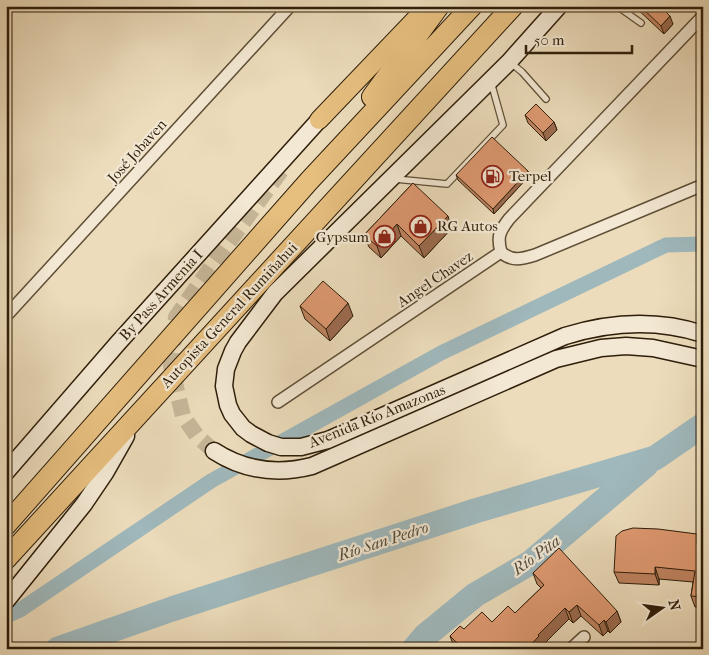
<svg xmlns="http://www.w3.org/2000/svg" width="709" height="655" font-family="'IM FELL French Canon',serif">
	<style>
		.lines { fill: none; stroke-linecap: round; stroke-linejoin: round }
		.canal { stroke: #9fb8bc; stroke-width: 15 }
		.river { stroke: #9fb8bc; stroke-width: 25 }
		.secondary-tunnel { stroke: #c6b698; stroke-width: 16; stroke-dasharray: 16 8; stroke-linecap: butt }
		.lane-casing { stroke: #5e4e36; stroke-width: 8 }
		.street-casing { stroke: #5e4e36; stroke-width: 14 }
		.secondary-casing { stroke: #2e1e0a; stroke-width: 19 }
		.primary-casing { stroke: #2e1e0a; stroke-width: 20 }
		.highway-casing { stroke: #2e1e0a; stroke-width: 22 }
		.lane { stroke: #f3e8d3; stroke-width: 5.5 }
		.street { stroke: #f3e8d3; stroke-width: 11 }
		.secondary { stroke: #f3e8d3; stroke-width: 16 }
		.primary { stroke: #e6be7e; stroke-width: 18 }
		.highway { stroke: #e6be7e; stroke-width: 20 }
		.wall { fill: #bf8461; stroke: #2e1e0a }
		.shaded-wall { fill: #9b6b4f; stroke: #2e1e0a }
		.building { fill: #de9971; stroke: #2e1e0a }
		.labels { text-anchor: middle; dominant-baseline: central; stroke-width: 4.5; stroke-linejoin: round; paint-order: stroke }
		.street-label { font-size: 15px; fill: #2e1e0a; stroke: #f3e8d3 }
		.poi-label { font-size: 15px; fill: #2e1e0a; stroke: #f3e8d3; text-anchor: start }
		.water-label { font-size: 16px; font-style: italic; fill: #504c3f; stroke: #f3e8d3 }
	</style>
	<rect width="100%" height="100%" fill="#ecdcbb"/>
	<filter id="stains"><feTurbulence type="fractalNoise" baseFrequency=".004" numOctaves="4"/><feColorMatrix values="0 0 0 0 .2 0 0 0 0 .09 0 0 0 0 .02 0 0 0 .5 -.17"/></filter>
	<radialGradient id="worn" r=".72"><stop offset=".6" stop-color="#630" stop-opacity="0"/><stop offset="1" stop-color="#630" stop-opacity=".3"/></radialGradient>
	<g class="lines">
		<path class="canal" d="M 6,616 L 20,610 L 211,481 L 441,353 L 666,245 L 703,244"/>
		<path class="river" d="M 58,649 L 172,609 L 475,511 L 655,458 L 703,425
			M 414,649 L 425,636 L 475,595 L 530,563 L 646,465"/>
		<path class="secondary-tunnel" d="M 214,451 L 197,436 L 183,416 L 171,366 L 176,317 L 213,264 L 283,168"/>
		<defs>
			<path id="lane" d="M 617,6 L 641,23
				M 511,63 L 522,72 L 546,99
				M 395,179 L 447,184 L 503,125 L 491,82"/>
			<path id="street" d="M 501,252 C 497,237 499,232 509,219 L 703,16
				M 501,252 C 512,262 522,259 535,255 L 703,185
				M 6,316 L 290,6
				M 278,402 L 501,252
				M 571,649 L 584,637"/>
			<path id="secondary" d="M 559,6 L 509,62 L 275,293 L 238,342 L 233,351 L 226,369 L 224,386 L 228,405 L 232,414 L 243,428 L 251,434 L 268,443 L 281,447 L 301,447 L 328,440 L 565,336 C 610,322 657,319 703,334
				M 214,451 C 245,471 277,475 312,466 L 556,359 L 601,348 L 626,346 L 653,348 L 703,359
				M 6,472 L 118,343 L 319,120
				M 6,601 L 84,504 L 105,473 L 126,436"/>
			<path id="primary" d="M 319,120 L 428,6"/>
			<path id="highway" d="M 372,97 L 439,6
				M 6,525 L 309,181 L 472,6
				M 6,559 L 513,6"/>
		</defs>
		<use href="#lane" class="lane-casing"/>
		<use href="#street" class="street-casing"/>
		<use href="#secondary" class="secondary-casing"/>
		<use href="#primary" class="primary-casing"/>
		<use href="#highway" class="highway-casing"/>
		<use href="#lane" class="lane"/>
		<use href="#street" class="street"/>
		<use href="#secondary" class="secondary"/>
		<use href="#primary" class="primary"/>
		<use href="#highway" class="highway"/>
	</g>
	<path class="wall" d="M 634,6 L 660,6 L 673,24 L 664,34 Z
		M 525,115 L 554,122 L 557,130 L 546,141 L 528,123 Z
		M 528,171 L 530,175 L 494,214 L 458,180 L 456,175 Z
		M 413,183 L 452,228 L 424,258 L 401,236 L 381,258 L 369,247 L 364,235 Z
		M 300,306 L 353,316 L 330,341 L 305,319 Z
		M 697,534 L 701,544 L 703,544 L 703,608 L 695,607 L 691,596 L 693,582 L 659,579 L 659,585 L 619,583 L 614,572 Z
		M 533,573 L 617,611 L 621,622 L 610,633 L 608,631 L 603,636 L 581,616 L 573,623 L 569,619 L 543,645 L 543,647 L 542,649 L 456,649 L 454,647 L 450,636 L 464,629 L 492,622 L 515,613 L 541,588 L 537,584 Z"/>
	<path class="shaded-wall" d="M 670,16 L 673,24 L 664,34 L 661,26 Z
		M 554,122 L 557,130 L 546,141 L 543,133 Z
		M 528,171 L 530,175 L 494,214 L 493,209 Z
		M 448,216 L 452,228 L 424,258 L 419,246 Z
		M 397,224 L 401,236 L 381,258 L 377,246 Z
		M 348,303 L 353,316 L 330,341 L 326,329 Z
		M 697,534 L 702,546 L 697,544 Z
		M 655,567 L 659,579 L 659,585 L 655,574 Z
		M 577,605 L 581,616 L 573,623 L 569,612 Z
		M 565,608 L 569,619 L 543,645 L 543,647 L 542,649 L 527,649 L 538,635 Z
		M 617,611 L 621,622 L 610,633 L 606,622 Z
		M 604,620 L 608,631 L 603,636 L 599,625 Z"/>
	<path class="building" d="M 640,6 L 660,6 L 670,16 L 661,26 Z
		M 536,104 L 554,122 L 543,133 L 525,115 Z
		M 492,137 L 528,171 L 493,209 L 456,175 Z
		M 413,183 L 448,216 L 419,246 L 397,224 L 377,246 L 364,235 Z
		M 323,281 L 348,303 L 326,329 L 300,306 Z
		M 633,528 L 658,529 L 697,534 L 697,544 L 703,544 L 703,597 L 691,596 L 695,571 L 655,567 L 655,574 L 614,572 L 616,536 L 622,531 Z
		M 559,548 L 617,611 L 606,622 L 604,620 L 599,625 L 577,605 L 569,612 L 565,608 L 538,635 L 539,636 L 527,649 L 463,649 L 450,636 L 460,626 L 464,629 L 482,612 L 492,622 L 508,606 L 515,613 L 544,585 L 533,573 Z"/>
	<defs>
		<symbol id="fuel-ring" viewBox="-11 -11 22 22"><circle r="9.5" fill="#f3e8d3" stroke="#8f2418" stroke-width="1.5"/><path d="M-5.5-6h7V0h2V4h1.3V-2.5L3-4.5l.8-.8L6-3V5H2.5V1h-1V6h-7ZM-4.2-4.7v3.2H.2V-4.7Z" fill="#8f2418"/></symbol>
		<symbol id="shop-ring" viewBox="-11 -11 22 22"><circle r="9.5" fill="#f3e8d3" stroke="#8f2418" stroke-width="1.5"/><path d="M-5-2.5h2.3a2.7 3.5 0 0 1 5.4 0H5L5.5 6h-11ZM-1.5-2.5h3a1.5 2.3 0 0 0-3 0Z" fill="#8f2418"/></symbol>
	</defs>
	<g fill-rule="evenodd">
		<use href="#fuel-ring" x="480" y="164" width="25" height="25"/>
		<use href="#shop-ring" x="408" y="214" width="25" height="25"/>
		<use href="#shop-ring" x="372" y="224" width="25" height="25"/>
	</g>
	<g class="labels">
		<g class="street-label">
			<text transform="translate(137 151) rotate(-48)">José Jobaven</text>
			<text transform="translate(435 279) rotate(-34)">Angel Chavez</text>
			<text transform="translate(161 295) rotate(-48)">By Pass Armenia I</text>
			<text transform="translate(229 315) rotate(-47)">Autopista General Rumiñahui</text>
			<text transform="translate(377 416) rotate(-22)">Avenida Río Amazonas</text>
		</g>
		<g class="poi-label">
			<text x="509" y="176">Terpel</text>
			<text x="437" y="226">RG Autos</text>
			<text x="369" y="237" text-anchor="end">Gypsum</text>
		</g>
		<g class="water-label">
			<text transform="translate(383 541) rotate(-18)">Río San Pedro</text>
			<text transform="translate(536 555) rotate(-36)">Río Pita</text>
		</g>
	</g>
	<rect width="709" height="655" fill="none" stroke="#ecdcbb" stroke-width="25"/>
	<rect x="8" y="8" width="694" height="640" fill="none" stroke="#2e1e0a" stroke-width="2.5"/>
	<rect x="12" y="12" width="684" height="630" fill="none" stroke="#2e1e0a"/>
	<g transform="translate(662 608) rotate(76)" stroke="#f3e8d3" stroke-width="4" paint-order="stroke">
	<path d="M0-4L9 19L0 12L-9 19Z" fill="#2e1e0a"/>
	<text y="-8" font-size="14" font-weight="bold" text-anchor="middle" fill="#2e1e0a">N</text>
	</g>
	<path d="M526 45v8h106v-8" fill="none" stroke="#2e1e0a" stroke-width="2.5"/>
	<text x="534" y="45" font-size="15" fill="#2e1e0a" stroke="#f3e8d3" stroke-width="4" paint-order="stroke">50 m</text>
	<rect width="100%" height="100%" filter="url(#stains)"/>
	<rect width="100%" height="100%" fill="url(#worn)"/>
</svg>
